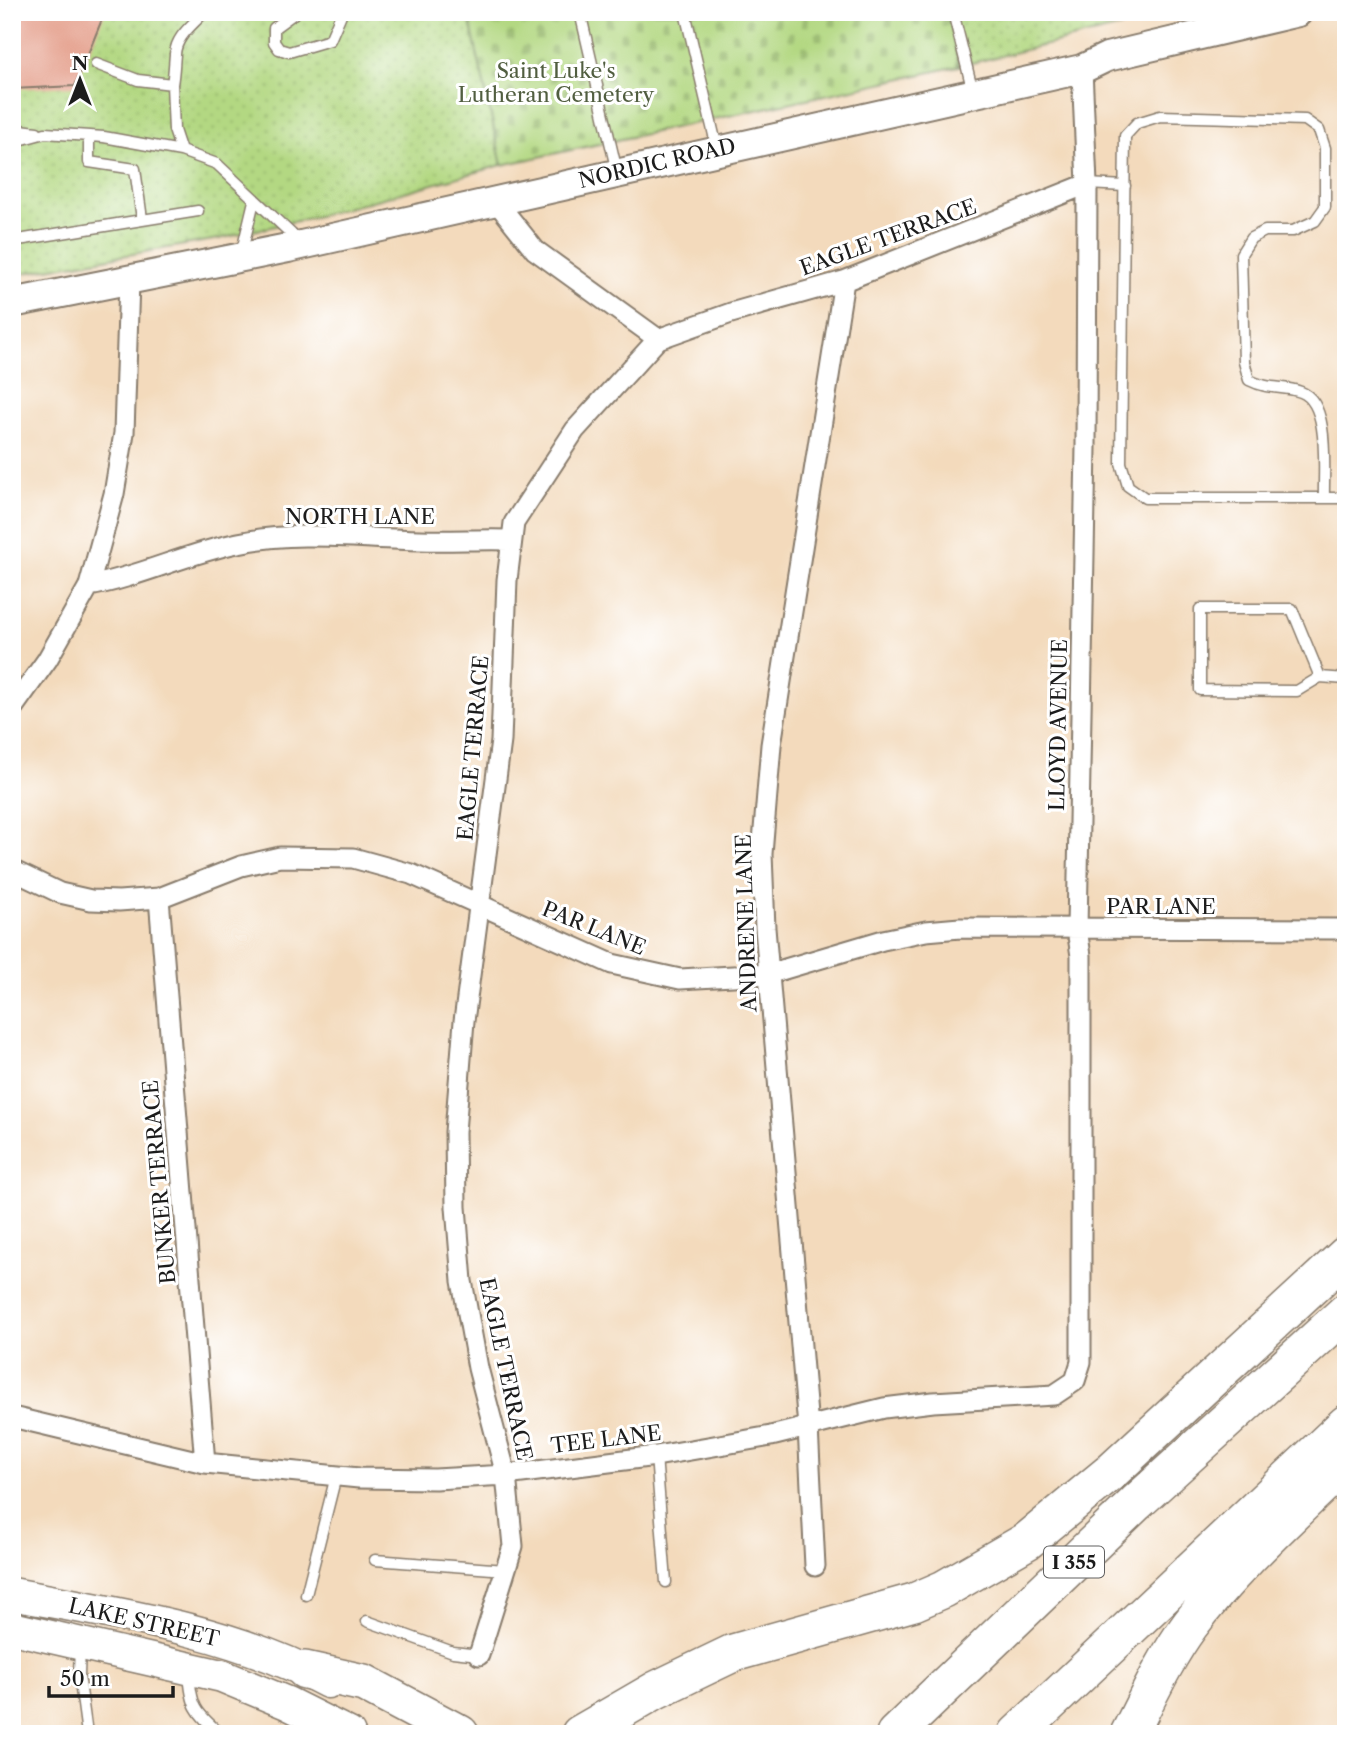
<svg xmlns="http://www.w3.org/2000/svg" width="1358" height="1746" font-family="'Libre Caslon Text',serif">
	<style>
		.grass { fill: url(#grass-dots); stroke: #687a4f; stroke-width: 2 }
		.cemetery { fill: url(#cemetery-stones); stroke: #687a4f; stroke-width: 2 }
		.building { fill: #e5a18e }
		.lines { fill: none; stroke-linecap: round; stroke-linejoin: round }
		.lane-casing { stroke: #887b6c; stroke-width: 13 }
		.street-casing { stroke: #887b6c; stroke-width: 23 }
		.secondary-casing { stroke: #887b6c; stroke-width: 32 }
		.primary-casing { stroke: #887b6c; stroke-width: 35 }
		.highway-casing { stroke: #887b6c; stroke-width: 40 }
		.lane { stroke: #fff; stroke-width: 10 }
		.street { stroke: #fff; stroke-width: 19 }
		.secondary { stroke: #fff; stroke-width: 28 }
		.primary { stroke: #fff; stroke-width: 32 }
		.highway { stroke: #fff; stroke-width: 37 }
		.labels { text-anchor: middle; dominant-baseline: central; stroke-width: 6; stroke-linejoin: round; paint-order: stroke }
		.shield { fill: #fff; stroke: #606060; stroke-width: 2 }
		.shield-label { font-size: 19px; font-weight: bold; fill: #1c1c1c }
		.park-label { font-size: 21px; fill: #515e40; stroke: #fff }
		.street-label { font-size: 21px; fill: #1c1c1c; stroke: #fff }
	</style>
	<defs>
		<pattern id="grass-dots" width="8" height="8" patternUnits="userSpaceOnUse" patternTransform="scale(1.75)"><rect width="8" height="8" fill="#b3d882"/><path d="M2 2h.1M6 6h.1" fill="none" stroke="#99b970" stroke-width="1.8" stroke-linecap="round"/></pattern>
		<pattern id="cemetery-stones" width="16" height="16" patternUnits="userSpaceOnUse" patternTransform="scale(1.75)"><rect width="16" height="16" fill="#b3d882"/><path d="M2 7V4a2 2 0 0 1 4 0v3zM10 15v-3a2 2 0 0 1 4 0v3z" fill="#99b970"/></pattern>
	</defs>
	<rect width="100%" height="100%" fill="#fff"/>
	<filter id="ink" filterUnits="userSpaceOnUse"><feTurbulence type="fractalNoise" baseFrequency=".0143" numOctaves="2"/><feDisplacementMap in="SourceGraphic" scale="14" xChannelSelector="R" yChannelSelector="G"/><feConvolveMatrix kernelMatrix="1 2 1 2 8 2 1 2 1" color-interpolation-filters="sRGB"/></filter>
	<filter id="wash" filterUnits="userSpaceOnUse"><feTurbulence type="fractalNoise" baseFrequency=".00686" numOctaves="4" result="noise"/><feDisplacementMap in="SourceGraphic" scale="28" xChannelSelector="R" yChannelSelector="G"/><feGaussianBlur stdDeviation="1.57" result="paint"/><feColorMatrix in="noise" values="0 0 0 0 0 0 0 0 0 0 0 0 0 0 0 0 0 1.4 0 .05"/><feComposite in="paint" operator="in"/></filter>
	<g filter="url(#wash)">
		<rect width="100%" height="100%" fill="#f3dabc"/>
		<path class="grass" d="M 12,12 L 468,12 L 502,165 L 314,217 L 219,239 L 12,275 Z
			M 948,12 L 1183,12 L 959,66 Z"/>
		<path class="cemetery" d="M 468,12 L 948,12 L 959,66 L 502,165 Z"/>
		<g id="blocks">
			<path class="building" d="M 12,12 L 105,12 L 75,86 L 12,89 Z"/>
		</g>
	</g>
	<g filter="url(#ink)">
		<use href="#blocks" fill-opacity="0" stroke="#887b6c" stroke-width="2"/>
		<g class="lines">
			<defs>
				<path id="lane" d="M 296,12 L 274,28 L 274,42 L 279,49 L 289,52 L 330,40 L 342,12
					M 580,12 L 617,172
					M 685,12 L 717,148
					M 953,12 L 973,92
					M 96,64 L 138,80 L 172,84 L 174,130 L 181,151
					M 172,84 C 174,73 174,65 175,54 C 176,36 193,25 204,12
					M 12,129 L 37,132
					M 89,136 L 89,162 L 135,169 L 142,219
					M 12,142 L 45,133 L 104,137 L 181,151 L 217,164 L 300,242
					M 1087,184 L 1125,186
					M 12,241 L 198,211
					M 241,255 L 254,201
					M 1324,498 C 1323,471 1331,403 1301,392 C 1282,385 1271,391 1249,380 L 1244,362 L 1241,254 L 1251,238 L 1265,231 L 1293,231 L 1315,221 L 1325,207 L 1325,148 L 1319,130 L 1305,120 L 1160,116 L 1137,123 L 1125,136 L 1121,463 L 1128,486 L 1145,498 L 1346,498
					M 1320,677 L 1292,609 L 1200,609 L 1200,690 L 1297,691 L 1320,677 L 1346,679
					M 656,1456 L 666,1582
					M 375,1560 L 505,1570
					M 306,1595 L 336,1476
					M 367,1621 L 453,1652 L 479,1655
					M 80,1646 L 79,1675 L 87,1734
					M 189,1672 C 191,1706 195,1712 221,1734"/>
				<path id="street" d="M 495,200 L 535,250 L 658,339
					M 89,586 C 140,577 187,553 238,543 C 299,530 359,539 420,540 C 451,541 481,539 512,540
					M 12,709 L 47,660 L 89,586 L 114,494 L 124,433 L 129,281
					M 12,870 L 60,893 L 91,900 L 119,901 L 159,898 L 241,866 L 280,857 L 353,858 L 411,874 L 612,964 L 680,979 L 768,974 L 883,940 L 926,931 L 960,928 L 1346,929
					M 159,898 L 205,1463
					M 12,1417 L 205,1463 L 359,1478 L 435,1479 L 506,1475 L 656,1456 L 771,1436 L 884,1408 L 933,1402 L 1054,1395 L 1075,1381 L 1081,1362 L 1081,956 L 1077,929 L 1086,447 L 1087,184 L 1082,69
					M 815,1566 L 808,1427 L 765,928 L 762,854 L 771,745 L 844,281
					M 479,1655 L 513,1546 L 506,1475 L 478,1368 L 462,1281 L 456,1207 L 455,1132 L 464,1021 L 501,741 L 507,580 L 514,523 L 575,430 L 658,339 L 731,313 L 844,281 L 1087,184"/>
				<path id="secondary" d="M 12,303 L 288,248 L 1082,69 L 1107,57 L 1298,12"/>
				<path id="primary" d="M 12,1594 C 119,1614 230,1630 328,1682
					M 12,1628 L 222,1676 L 287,1703 L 349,1734"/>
				<path id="highway" d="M 305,1670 L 364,1683 L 460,1734
					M 580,1734 L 656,1690 L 733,1653 L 914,1602 L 944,1589 L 1027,1541 L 1112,1471 L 1346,1255
					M 895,1734 L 1136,1503 L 1346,1312
					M 1017,1734 L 1346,1424
					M 1129,1734 C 1148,1697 1165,1659 1190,1625 C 1235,1565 1293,1514 1346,1462"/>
			</defs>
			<use href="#lane" class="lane-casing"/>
			<use href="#street" class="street-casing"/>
			<use href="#secondary" class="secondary-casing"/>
			<use href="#primary" class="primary-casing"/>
			<use href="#highway" class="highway-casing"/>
			<use href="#lane" class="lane"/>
			<use href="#street" class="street"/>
			<use href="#secondary" class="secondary"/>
			<use href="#primary" class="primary"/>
			<use href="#highway" class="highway"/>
		</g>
	</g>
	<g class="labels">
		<rect class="shield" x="1044" y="1546.5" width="60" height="31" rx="5"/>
		<g class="shield-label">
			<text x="1074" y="1562">I 355</text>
		</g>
		<g class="park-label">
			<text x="556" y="70">Saint Luke's<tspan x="556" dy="24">Lutheran Cemetery</tspan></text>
		</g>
		<g class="street-label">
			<text transform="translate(657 163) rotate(-13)">NORDIC ROAD</text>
			<text transform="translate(888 237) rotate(-20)">EAGLE TERRACE</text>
			<text x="360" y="516">NORTH LANE</text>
			<text transform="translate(1058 725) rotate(-89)">LLOYD AVENUE</text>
			<text transform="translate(473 748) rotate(-85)">EAGLE TERRACE</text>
			<text x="1161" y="906">PAR LANE</text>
			<text transform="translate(746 923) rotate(-92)">ANDRENE LANE</text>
			<text transform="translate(594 928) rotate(22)">PAR LANE</text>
			<text transform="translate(159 1182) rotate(-95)">BUNKER TERRACE</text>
			<text transform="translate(506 1369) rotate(78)">EAGLE TERRACE</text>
			<text transform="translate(606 1439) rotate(-7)">TEE LANE</text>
			<text transform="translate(144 1622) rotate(13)">LAKE STREET</text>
		</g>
	</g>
	<rect width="1358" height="1746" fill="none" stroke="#fff" stroke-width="42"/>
	<g transform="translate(80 80)" stroke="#ffffff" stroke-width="5" paint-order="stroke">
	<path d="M0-5L12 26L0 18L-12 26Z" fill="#1c1c1c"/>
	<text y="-10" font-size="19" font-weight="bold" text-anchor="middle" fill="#1c1c1c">N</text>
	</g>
	<path d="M49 1686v10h124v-10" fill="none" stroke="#1c1c1c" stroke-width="3.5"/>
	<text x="60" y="1686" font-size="21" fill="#1c1c1c" stroke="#ffffff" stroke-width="5" paint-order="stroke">50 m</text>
</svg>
